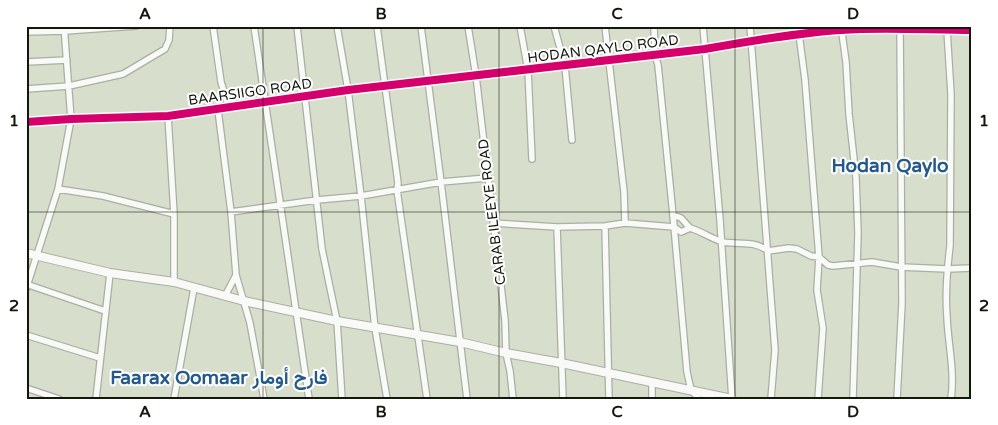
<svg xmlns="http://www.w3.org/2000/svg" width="998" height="425" font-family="'Varela Round',Vazirmatn,sans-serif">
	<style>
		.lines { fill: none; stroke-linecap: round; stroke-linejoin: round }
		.minor-casing { stroke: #a9afa1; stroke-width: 8 }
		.tertiary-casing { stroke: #a9afa1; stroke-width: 10 }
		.minor { stroke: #f9faf7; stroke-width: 5.5 }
		.tertiary { stroke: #f9faf7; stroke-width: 8 }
		.cycleway-casing { stroke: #fff; stroke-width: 11 }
		.cycleway { stroke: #d6006c; stroke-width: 8 }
		.grid { fill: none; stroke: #13180c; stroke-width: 1; stroke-opacity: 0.55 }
		.labels { text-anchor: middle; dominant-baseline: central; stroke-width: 4; stroke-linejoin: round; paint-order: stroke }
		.street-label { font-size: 14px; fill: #13180c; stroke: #fff }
		.district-label { font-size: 19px; font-weight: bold; fill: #24598b; stroke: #fff }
		.neatline { fill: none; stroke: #13180c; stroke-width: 2 }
		.grid-label { font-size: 16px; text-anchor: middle; font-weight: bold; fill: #13180c }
	</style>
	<rect width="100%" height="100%" fill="#d7decc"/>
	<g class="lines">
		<defs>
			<path id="minor" d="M 213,26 L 221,82 L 229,108
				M 254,26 L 309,399
				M 297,26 L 322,249 L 337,321 L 342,399
				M 337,26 L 348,90 L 361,196 L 375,328 L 387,399
				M 377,26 L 398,183 L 397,190 L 427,399
				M 421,26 L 441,182 L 467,399
				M 468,26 L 476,76 L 505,320 L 506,353 L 510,371 L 513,399
				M 520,26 L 528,70 L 532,159
				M 554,26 L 565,66 L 572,140
				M 605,26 L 624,192 L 625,223
				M 654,26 L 655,55 L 658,65 L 673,215 L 687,372 L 691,390 L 699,399
				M 703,26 L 720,220 L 732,399
				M 750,26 L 775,350 L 771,399
				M 798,26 L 805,80 L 819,257 L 817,290 L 823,328 L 818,399
				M 841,26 L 846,62 L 849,114 L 856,178 L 858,233 L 853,399
				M 947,30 L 951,94 L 950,246 C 947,270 945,293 947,317 C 948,343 955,372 951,399
				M 26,32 L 65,31 L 136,26
				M 26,62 L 67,60
				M 26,89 L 69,86 L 123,74 L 165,49 L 169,40 L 170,26
				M 218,110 L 231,212 L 236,275 L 250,323 L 264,399
				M 168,116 L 174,214 L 174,282
				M 58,189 L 103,196 L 174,214
				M 231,212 L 317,200 L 361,196 L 441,182 L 487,178
				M 673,215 L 681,218 L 690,228
				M 493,223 L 557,227 L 605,226 L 625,223 L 674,227 L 681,232 L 690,228 C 701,231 714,240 723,242 C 740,245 754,240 768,251 L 789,248 L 797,249 L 811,256 L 819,257 L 828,265 L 833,266 L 872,262 L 901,267 L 947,269 L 972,268
				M 605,226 L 609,399
				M 557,227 L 563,399
				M 26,284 L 105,311
				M 26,289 L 58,189 L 71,119 L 64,26
				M 225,296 L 236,275
				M 26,335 L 100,358
				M 652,382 L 652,399
				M 26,388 L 59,399
				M 96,399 L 110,273
				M 174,399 L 194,288
				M 897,399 L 902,303 L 900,26"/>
			<path id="tertiary" d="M 26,122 L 71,119 L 168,116 L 348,90 L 705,49 C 750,41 796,33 841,30 C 885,27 928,30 972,30
				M 26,253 L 110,273 L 174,282 L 244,301 L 337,321 L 460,342 L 506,353 L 561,363 L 732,399"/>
		</defs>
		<use href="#minor" class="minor-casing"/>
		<use href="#tertiary" class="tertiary-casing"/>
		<use href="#minor" class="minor"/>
		<use href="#tertiary" class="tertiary"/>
		<defs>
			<path id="cycleway" d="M 26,122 L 71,119 L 168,116 L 348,90 L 705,49 C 750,41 796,33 841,30 C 885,27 928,30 972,30"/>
		</defs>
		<use href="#cycleway" class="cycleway-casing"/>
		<use href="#cycleway" class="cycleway"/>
	</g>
	<path class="grid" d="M 263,26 L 263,399M 499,26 L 499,399M 735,26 L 735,399M 26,212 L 972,212"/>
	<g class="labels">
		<g class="street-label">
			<text transform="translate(603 49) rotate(-7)">HODAN QAYLO ROAD</text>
			<text transform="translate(250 92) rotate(-8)">BAARSIIGO ROAD</text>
			<text transform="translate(492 212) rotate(-97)">CARAB ILEEYE ROAD</text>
		</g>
		<g class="district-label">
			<text x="890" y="166">Hodan Qaylo</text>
			<text x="219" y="378">Faarax Oomaar فارح أومار</text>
		</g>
	</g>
	<rect width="998" height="425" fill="none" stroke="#ffffff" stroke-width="55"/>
	<rect x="28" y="28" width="942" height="370" class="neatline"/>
	<g class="grid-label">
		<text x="145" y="19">A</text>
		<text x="381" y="19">B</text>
		<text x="617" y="19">C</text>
		<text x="853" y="19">D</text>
		<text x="14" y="126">1</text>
		<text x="984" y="126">1</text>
		<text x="14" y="311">2</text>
		<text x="984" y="311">2</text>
		<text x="145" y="417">A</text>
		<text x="381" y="417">B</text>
		<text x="617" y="417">C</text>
		<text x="853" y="417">D</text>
	</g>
</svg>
